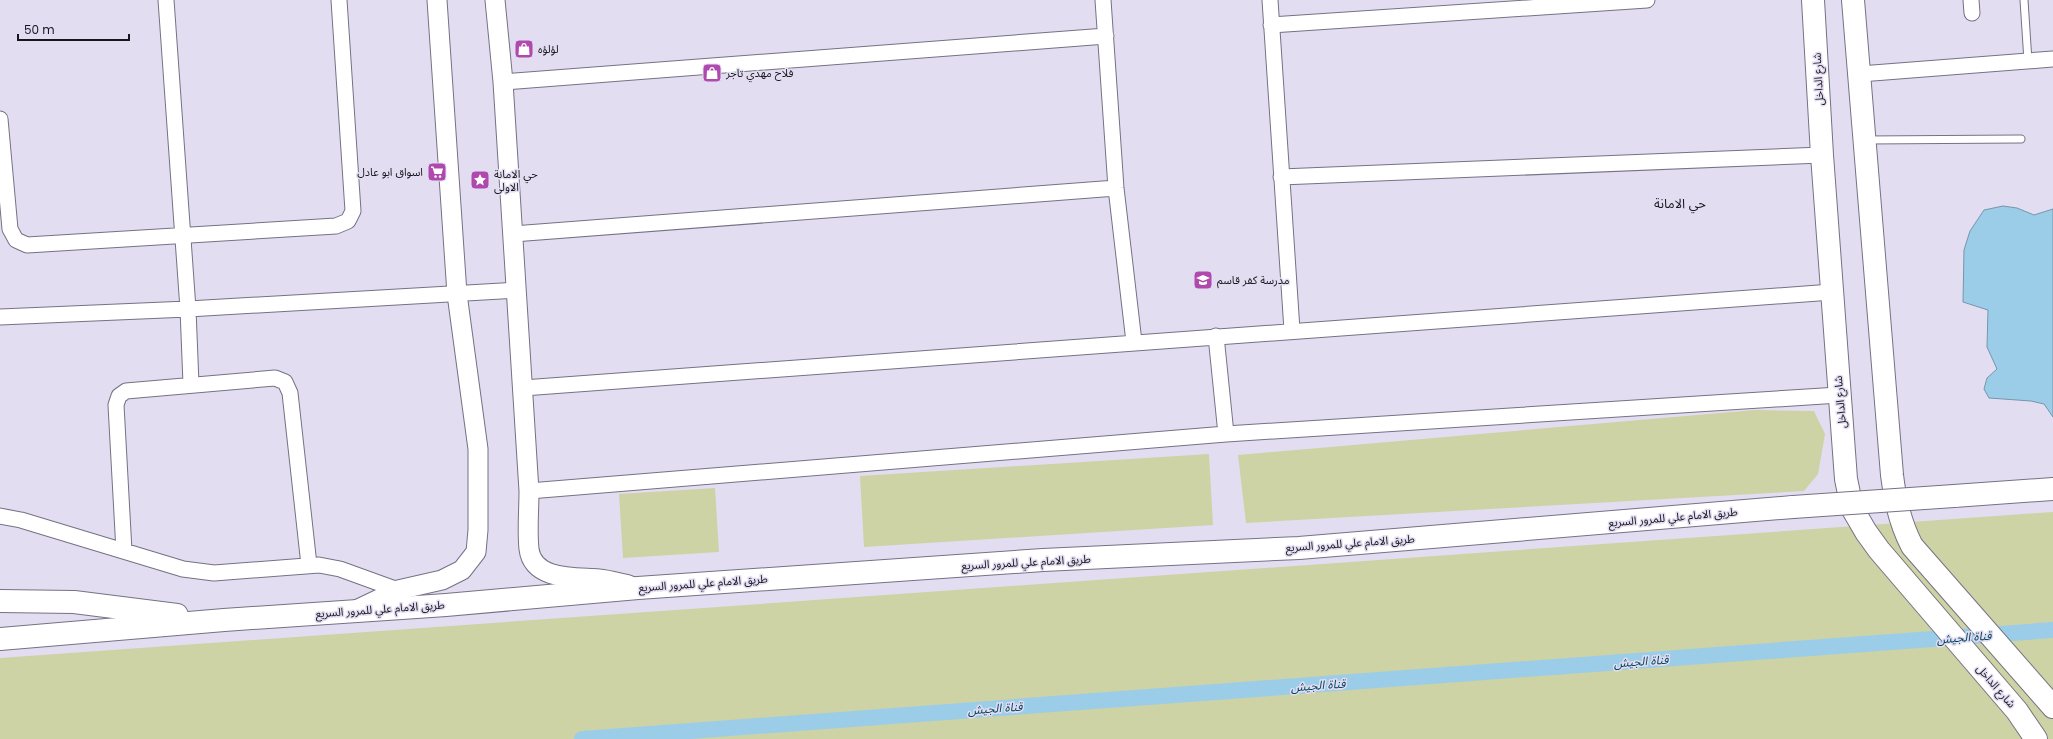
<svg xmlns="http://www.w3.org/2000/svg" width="2053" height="739" font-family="Poppins,'Noto Sans Arabic',sans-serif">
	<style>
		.green { fill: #cdd3a4 }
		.water { fill: #9ccde8; stroke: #7496ab }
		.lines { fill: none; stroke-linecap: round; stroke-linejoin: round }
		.canal { stroke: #9ccde8; stroke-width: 16 }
		.service-casing { stroke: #767183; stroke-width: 9 }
		.minor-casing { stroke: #767183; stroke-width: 17 }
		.tertiary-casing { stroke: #767183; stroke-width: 21 }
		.primary-casing { stroke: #767183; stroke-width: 24 }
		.motorway-casing { stroke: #767183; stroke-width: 24 }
		.service { stroke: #fff; stroke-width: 7 }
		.minor { stroke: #fff; stroke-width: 15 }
		.tertiary { stroke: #fff; stroke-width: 19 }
		.primary { stroke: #fff; stroke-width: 22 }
		.motorway { stroke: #fff; stroke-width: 22 }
		.motorway-bridge-casing { stroke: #767183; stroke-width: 24; stroke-linecap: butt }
		.motorway-bridge { stroke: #fff; stroke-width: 22 }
		.labels { text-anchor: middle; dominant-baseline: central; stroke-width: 3; stroke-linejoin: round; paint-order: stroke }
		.poi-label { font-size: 11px; fill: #18161d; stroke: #e3ddf2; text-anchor: start }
		.street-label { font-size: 11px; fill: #18161d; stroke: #e3ddf2 }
		.water-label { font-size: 12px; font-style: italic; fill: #024560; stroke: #e3ddf2 }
		.quarter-label { font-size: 13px; fill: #18161d; stroke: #e3ddf2 }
	</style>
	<rect width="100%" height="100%" fill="#e3ddf2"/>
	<path class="green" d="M 1755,410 L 1814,411 L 1825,434 L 1818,474 L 1804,491 L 1246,523 L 1238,455 Z
		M 1209,454 L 1213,525 L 864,547 L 860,476 Z
		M 715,488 L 719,552 L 623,558 L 619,494 Z
		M 2053,512 L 2053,739 L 0,739 L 0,658 Z"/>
	<path class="water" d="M 2003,206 L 2017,208 L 2034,215 L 2053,209 L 2053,417 L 2044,404 L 2031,401 L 1989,398 L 1984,389 L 1987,378 L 1997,369 L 1987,347 L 1988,310 L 1963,302 L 1964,250 L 1970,231 L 1984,210 Z"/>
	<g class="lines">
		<path class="canal" d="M 582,739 L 2053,630"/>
		<defs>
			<path id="service" d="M 2024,0 L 2028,61
				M 1866,140 L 2021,139"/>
			<path id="minor" d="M 166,0 L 188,309 L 191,384
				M 1103,0 L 1116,188 L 1134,342
				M 1270,0 L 1292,330
				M 1971,0 L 1972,13
				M 1271,25 L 1647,0
				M 1860,74 L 2053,59
				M 503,82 L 1106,36
				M 0,119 L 10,229 L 16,240 L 27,245 L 336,226 L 348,221 L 353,211 L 339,0
				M 1281,177 L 1822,155
				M 513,234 L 1116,188
				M 0,317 L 188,309 L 517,290
				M 1216,336 L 1226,434
				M 523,388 L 1832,292
				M 529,491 L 1226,434 L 1839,395
				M 0,516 L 21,520 L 183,569 L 214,573 L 319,565 L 340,569 L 398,590
				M 124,551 L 116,405 L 119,396 L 126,391 L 275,378 L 285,382 L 290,393 L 309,565"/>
			<path id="tertiary" d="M 495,0 L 503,82 L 529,491 C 529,510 527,531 529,549 C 533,581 576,577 599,579 C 609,580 619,583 629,585
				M 356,610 L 398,590 L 442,580 L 462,570 L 476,552 L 478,530 L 478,449 L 457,294 L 437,0"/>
			<path id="primary" d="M 1813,0 L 1822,155 L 1846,479 L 1852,508 L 1866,532 L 1879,550 L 2017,711 L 2036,739
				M 1853,0 L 1892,475 C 1895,501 1900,523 1912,546 L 2053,707"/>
			<path id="motorway" d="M 1954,496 L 2053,489
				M 0,601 L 74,602 L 177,615
				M 0,639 L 224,620 L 446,605 L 638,588 L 1043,560 L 1299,548 L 1793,507"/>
		</defs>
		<use href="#service" class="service-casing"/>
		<use href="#minor" class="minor-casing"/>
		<use href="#tertiary" class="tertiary-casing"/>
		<use href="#primary" class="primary-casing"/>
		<use href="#motorway" class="motorway-casing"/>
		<use href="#service" class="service"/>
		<use href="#minor" class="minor"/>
		<use href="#tertiary" class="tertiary"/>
		<use href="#primary" class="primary"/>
		<use href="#motorway" class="motorway"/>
		<defs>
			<path id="motorway-bridge" d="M 1793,507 L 1954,496"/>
		</defs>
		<use href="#motorway-bridge" class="motorway-bridge-casing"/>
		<use href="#motorway-bridge" class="motorway-bridge"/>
	</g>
	<defs>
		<symbol id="shop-square" viewBox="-11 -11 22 22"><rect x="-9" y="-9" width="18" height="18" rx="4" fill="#af49ad" stroke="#e3ddf2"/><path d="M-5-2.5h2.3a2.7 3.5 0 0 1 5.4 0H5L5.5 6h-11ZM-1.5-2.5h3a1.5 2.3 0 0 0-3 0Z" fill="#fff"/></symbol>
		<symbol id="supermarket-square" viewBox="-11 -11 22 22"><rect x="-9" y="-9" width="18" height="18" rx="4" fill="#af49ad" stroke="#e3ddf2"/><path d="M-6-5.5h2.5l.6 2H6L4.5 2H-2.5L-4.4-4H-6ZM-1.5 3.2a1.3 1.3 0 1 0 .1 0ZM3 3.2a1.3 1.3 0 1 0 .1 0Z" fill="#fff"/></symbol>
		<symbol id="sight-square" viewBox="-11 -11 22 22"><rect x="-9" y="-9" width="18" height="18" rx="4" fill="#af49ad" stroke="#e3ddf2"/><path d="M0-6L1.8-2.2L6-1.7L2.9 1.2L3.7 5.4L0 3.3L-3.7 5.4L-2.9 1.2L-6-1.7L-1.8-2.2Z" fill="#fff"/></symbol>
		<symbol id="school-square" viewBox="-11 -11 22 22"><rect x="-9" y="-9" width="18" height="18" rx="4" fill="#af49ad" stroke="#e3ddf2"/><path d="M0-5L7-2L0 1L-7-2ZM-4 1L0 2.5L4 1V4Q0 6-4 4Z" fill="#fff"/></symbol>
	</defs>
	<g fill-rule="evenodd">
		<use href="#shop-square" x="513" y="38" width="22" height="22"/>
		<use href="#shop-square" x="701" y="62" width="22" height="22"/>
		<use href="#supermarket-square" x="426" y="161" width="22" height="22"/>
		<use href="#sight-square" x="469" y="169" width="22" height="22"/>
		<use href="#school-square" x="1192" y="269" width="22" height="22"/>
	</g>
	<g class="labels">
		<g class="poi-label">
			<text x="538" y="49">لؤلؤه</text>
			<text x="726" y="73">فلاح مهدي تاجر</text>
			<text x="423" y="172" text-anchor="end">اسواق ابو عادل</text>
			<text x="494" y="174">حي الامانة<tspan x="494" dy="13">الاولى</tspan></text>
			<text x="1217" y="280">مدرسة كفر قاسم</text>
		</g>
		<g class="street-label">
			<text transform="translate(1818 79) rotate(-93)">شارع الداخل</text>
			<text transform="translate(1840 402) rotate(-95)">شارع الداخل</text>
			<text transform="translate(1673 517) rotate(-5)">طريق الامام علي للمرور السريع</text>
			<text transform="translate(1350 543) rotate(-4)">طريق الامام علي للمرور السريع</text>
			<text transform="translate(1026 562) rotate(-3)">طريق الامام علي للمرور السريع</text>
			<text transform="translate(703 583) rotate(-4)">طريق الامام علي للمرور السريع</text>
			<text transform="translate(380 609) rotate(-4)">طريق الامام علي للمرور السريع</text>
			<text transform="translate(1996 686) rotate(49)">شارع الداخل</text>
		</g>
		<g class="water-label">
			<text transform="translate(1964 637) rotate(-4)">قناة الجيش</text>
			<text transform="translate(1641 661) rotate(-4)">قناة الجيش</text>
			<text transform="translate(1318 685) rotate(-4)">قناة الجيش</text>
			<text transform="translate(995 708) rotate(-4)">قناة الجيش</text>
		</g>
		<g class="quarter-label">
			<text x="1680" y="203">حي الامانة</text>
		</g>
	</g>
	<path d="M18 34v6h111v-6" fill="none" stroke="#18161d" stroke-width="2"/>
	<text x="24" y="34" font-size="12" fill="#18161d" stroke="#e3ddf2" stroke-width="3" paint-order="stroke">50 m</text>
</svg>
